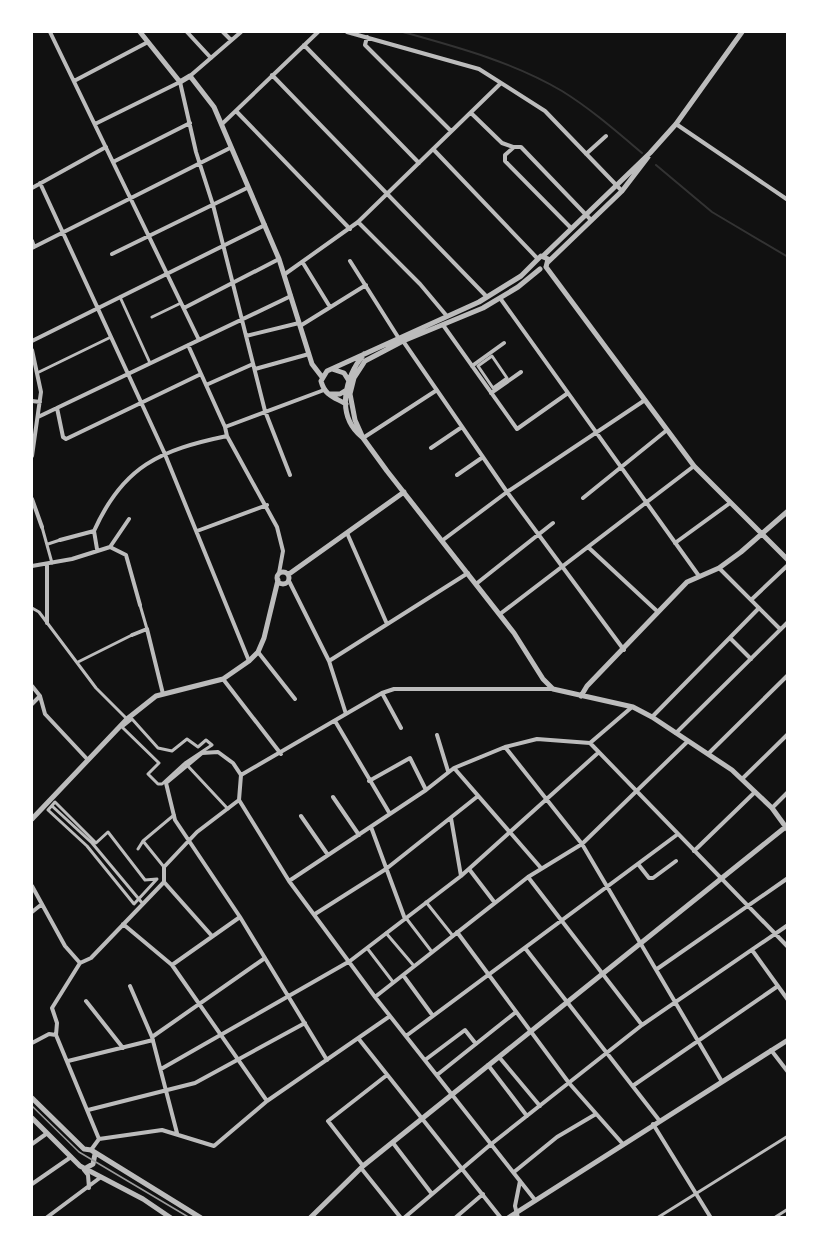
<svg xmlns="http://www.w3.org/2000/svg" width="819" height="1249" font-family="Inter,sans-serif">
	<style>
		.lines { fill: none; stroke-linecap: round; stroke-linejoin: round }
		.stream { stroke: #333; stroke-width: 2 }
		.pedestrian { stroke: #bcbcbc; stroke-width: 3 }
		.minor { stroke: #bcbcbc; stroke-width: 4 }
		.tertiary { stroke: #bcbcbc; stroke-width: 5 }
		.tram { stroke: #9a9a9a; stroke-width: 1.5 }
	</style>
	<rect width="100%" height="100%" fill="#111"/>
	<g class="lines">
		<path class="stream" d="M 403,32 C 457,47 513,62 562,91 C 591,109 616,131 642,153
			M 656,165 L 712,212 L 788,257"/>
		<path class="pedestrian" d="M 120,297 L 150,363
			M 152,317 L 181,303
			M 492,356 L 507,378 L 493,388 L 478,366 Z
			M 37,373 L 111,337
			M 42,527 L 52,563
			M 48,544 L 60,540
			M 140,605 L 147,629
			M 32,608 L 39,612 L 96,688 L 127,719
			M 78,662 L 132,635
			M 132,719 L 158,748 L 172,751 L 187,739 L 198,747 L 206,740 L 212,745 L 185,763 L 162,784 L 158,784 L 148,774 L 159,763 L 122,727 Z
			M 186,764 L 228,809
			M 55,802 L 96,843 L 108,832 L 145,880 L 157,879 L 134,904 L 87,846 L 48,810 Z
			M 52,806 L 92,843 L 143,904
			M 143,841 L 164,867
			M 138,849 L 143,841 L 174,815
			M 426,902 L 453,936
			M 406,918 L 432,952
			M 386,933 L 414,966
			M 367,948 L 393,982
			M 657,1218 L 788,1136
			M 774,1218 L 788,1209"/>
		<path class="minor" d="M 50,32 L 199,340
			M 187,32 L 211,58
			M 223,32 L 231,40
			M 347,32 L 479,69 L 545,111 L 622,191
			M 367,37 L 365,45 L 451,131
			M 304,45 L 419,163
			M 272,75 L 487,297
			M 190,76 L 241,32
			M 74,81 L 148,42
			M 236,111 L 350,229
			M 471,113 L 502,143 L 513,147
			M 95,124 L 180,82 L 196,152 L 213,205 L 265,411 L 290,475
			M 222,124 L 318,32
			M 676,124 L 788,200
			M 433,149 L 537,258
			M 586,154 L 606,136
			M 113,162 L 190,123
			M 40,183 L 164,452 L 249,661
			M 32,188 L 106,147
			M 358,222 L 420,284 L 446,315
			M 571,228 L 505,161 L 505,155 L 514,147 L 521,147 L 591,220
			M 32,241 L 34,247
			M 32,248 L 230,148
			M 112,254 L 247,188
			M 350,261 L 398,337
			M 303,263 L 330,307
			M 285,274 L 358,222 L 500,84
			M 500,298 L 699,576
			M 184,308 L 279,259
			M 443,325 L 517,429 L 568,393
			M 300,326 L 366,285
			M 246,336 L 299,323
			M 32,341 L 265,225
			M 403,341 L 507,492 L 624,650
			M 188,345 L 225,427 L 227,436
			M 32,350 L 41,392 L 32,456
			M 472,366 L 504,343
			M 255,369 L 309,354
			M 206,385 L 253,364
			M 491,393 L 521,372
			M 32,401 L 40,402
			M 57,408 L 63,437 L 66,439 L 201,374
			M 38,417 L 291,296
			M 225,427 L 324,390
			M 363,438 L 437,390
			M 431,448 L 462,427
			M 457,475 L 483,457
			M 583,498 L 667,430
			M 32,499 L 42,527
			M 197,531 L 267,505
			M 347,533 L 387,624
			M 60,540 L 94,531
			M 443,540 L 507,492 L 645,400
			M 675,543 L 730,503
			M 110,547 L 129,519
			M 588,547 L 658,612
			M 97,549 L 94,531 C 123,466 160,450 227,436 L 277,527 L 283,551 L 279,573
			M 47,564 L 47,623
			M 32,566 L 72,559 L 110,547 L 126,555 L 140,605
			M 719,568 L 780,629
			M 289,581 L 329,661 L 346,714
			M 476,584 L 553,523
			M 751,600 L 788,565
			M 500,614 L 694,466
			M 132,635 L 147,629 L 163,694
			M 730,638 L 751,659
			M 258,652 L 295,699
			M 329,661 L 468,573
			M 223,679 L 281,754
			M 32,686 L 40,696 L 45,714 L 88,760
			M 382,693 L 401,728
			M 32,704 L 40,696
			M 652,717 L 759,608
			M 335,721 L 390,814
			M 676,733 L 788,622
			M 437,735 L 448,771
			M 590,743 L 788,947
			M 505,747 L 582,844 L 721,1080
			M 708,754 L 788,675
			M 454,768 L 541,868
			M 241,775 L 233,763 L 218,752 L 202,753 L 166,783 L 175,820 L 240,917 L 327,1060
			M 241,775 L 382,693 L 394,689 L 553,689
			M 742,779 L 788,734
			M 369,781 L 410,758 L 426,790
			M 333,797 L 359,835
			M 239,800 L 289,881 L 375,997 L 535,1200
			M 239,800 L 241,775
			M 772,808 L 788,792
			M 301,816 L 328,855
			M 451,818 L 461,876
			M 371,827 L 405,919
			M 694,851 L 755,792
			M 638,864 L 649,878 L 653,878 L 676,861
			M 469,869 L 495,903
			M 528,877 L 642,1025
			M 289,881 L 426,790 L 454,768 L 505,747 L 537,739 L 590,743 L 632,707
			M 164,882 L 164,867 L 197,832 L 239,800
			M 164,882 L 212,936
			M 32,886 L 65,946 L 80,963
			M 32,912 L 42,904
			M 315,914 L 386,869 L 478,796
			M 123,924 L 172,965 L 267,1101
			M 457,932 L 569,1083 L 622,1143
			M 525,948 L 659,1120
			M 752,950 L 788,1000
			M 80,963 L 52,1008 L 57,1023 L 56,1035 L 99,1139
			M 80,963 L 91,958 L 164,882
			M 172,965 L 240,917
			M 657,969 L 788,878
			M 403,975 L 433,1016
			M 130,986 L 152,1037 L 177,1133
			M 375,997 L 528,877 L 582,844 L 687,742
			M 86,1001 L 123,1048
			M 406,1036 L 678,834
			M 152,1037 L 265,958
			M 358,1038 L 501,1218
			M 32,1043 L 49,1034 L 56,1035
			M 771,1050 L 788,1072
			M 499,1057 L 540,1106
			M 425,1060 L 465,1030 L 476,1044
			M 68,1061 L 153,1040
			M 488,1065 L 527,1116
			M 161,1069 L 350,961 L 461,876 L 599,752
			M 437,1075 L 516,1012
			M 634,1085 L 778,986
			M 88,1110 L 195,1083 L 305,1023
			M 653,1124 L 711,1218
			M 393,1143 L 432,1194
			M 32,1144 L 46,1134
			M 91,1150 L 99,1139 L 162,1130 L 214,1146 L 267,1101 L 390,1016
			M 363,1166 L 328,1121 L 387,1075
			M 361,1168 L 401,1218
			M 84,1170 L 88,1175 L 89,1188
			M 514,1172 L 557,1137 L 596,1114
			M 32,1184 L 71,1157
			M 46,1218 L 101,1177
			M 404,1218 L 490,1145 L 642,1025 L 788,925
			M 455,1218 L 483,1194
			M 518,1218 L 515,1206 L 520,1181"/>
		<path class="tertiary" d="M 140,32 L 180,82 L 190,76 L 214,107 L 279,259 L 312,364 L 322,377
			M 543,256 L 650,153 L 676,124 L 742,32
			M 548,262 L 622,191 L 648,157
			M 546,267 L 694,466 L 788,560
			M 540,269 L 518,287 L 483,308 L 403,341 L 365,361 L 354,378 L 350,394 L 355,420 L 363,438 L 387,471 L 514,633 L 543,679 L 553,689 L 633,707 L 652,717 L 732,770 L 772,808 L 788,830
			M 332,369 L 344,373 L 349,381
			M 329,394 L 340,394 L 348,389
			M 346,404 C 334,397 325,396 321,381 L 327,371 L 479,302 L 521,276 L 541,256 L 548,259 L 546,267
			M 362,437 C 335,415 345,377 364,354
			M277 578a6 6 0 1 1 12 0a6 6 0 1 1-12 0Z
			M 289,574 L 404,492
			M 581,696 L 587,686 L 687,582 L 719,568 L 741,552 L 788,511
			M 32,819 L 127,719 L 156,696 L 223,679 L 249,661 L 258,652 L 264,638 L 278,580
			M 32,1098 L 84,1149 L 91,1150 L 201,1218
			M 32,1118 L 80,1166 L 143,1199 L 171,1218
			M 86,1168 L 93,1164 L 95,1154
			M 310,1218 L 363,1166 L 788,825
			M 508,1218 L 788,1040"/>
		<path class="tram" d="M 32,1106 L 79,1152 L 190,1218"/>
	</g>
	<rect width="819" height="1249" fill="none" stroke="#ffffff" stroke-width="66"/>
</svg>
